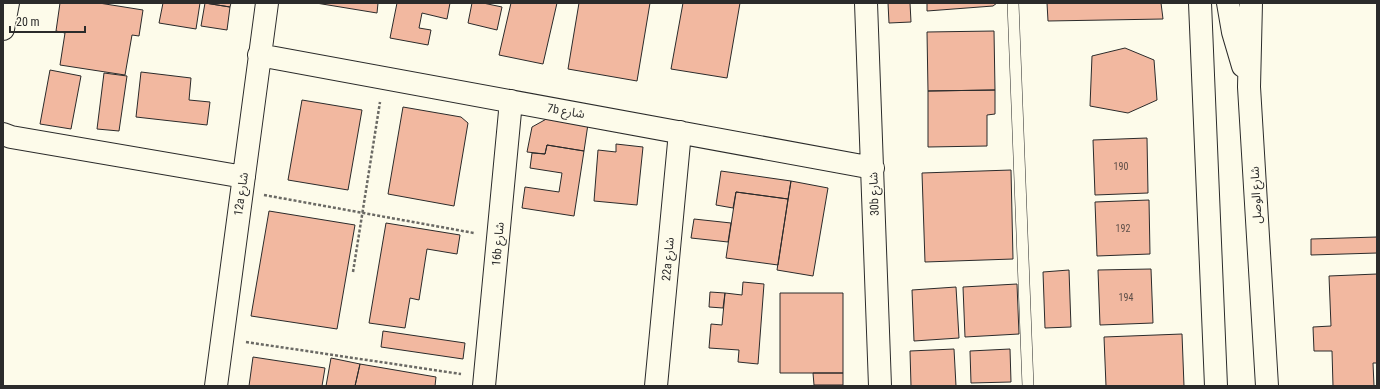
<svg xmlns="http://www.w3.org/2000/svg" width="1380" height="389" font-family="'Roboto Condensed','Noto Sans Arabic',sans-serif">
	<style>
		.building { fill: #f2b8a0; stroke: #2b2b2b }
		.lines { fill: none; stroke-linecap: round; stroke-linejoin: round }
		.lane-casing { stroke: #2b2b2b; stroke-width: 12 }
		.street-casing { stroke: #2b2b2b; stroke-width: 24 }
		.primary-casing { stroke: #2b2b2b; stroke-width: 24 }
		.path { stroke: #6a6964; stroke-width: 2.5; stroke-dasharray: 3 2; stroke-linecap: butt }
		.lane { stroke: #fdfbea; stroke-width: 11 }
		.street { stroke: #fdfbea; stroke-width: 22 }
		.primary { stroke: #fdfbea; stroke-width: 22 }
		.labels { text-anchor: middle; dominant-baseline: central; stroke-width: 3; stroke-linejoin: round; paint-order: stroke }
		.number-label { font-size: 10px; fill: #5d4e48 }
		.street-label { font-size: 12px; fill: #2b2b2b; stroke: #fdfbea }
	</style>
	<rect width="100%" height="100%" fill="#fdfbea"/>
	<path class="building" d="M 60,3 L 99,3 L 143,10 L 139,36 L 132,35 L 125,75 L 60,65 L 65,33 L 56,31 Z
		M 163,3 L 200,3 L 196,29 L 159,23 Z
		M 205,3 L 231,3 L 230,7 Z
		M 205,3 L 230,7 L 227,30 L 201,26 Z
		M 316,3 L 378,3 L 377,13 Z
		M 397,3 L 450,3 L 447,19 L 422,13 L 419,28 L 431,30 L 428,45 L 390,38 Z
		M 472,3 L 483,3 L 502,7 L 497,30 L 468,23 Z
		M 511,3 L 557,3 L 543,64 L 499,55 Z
		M 579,3 L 650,3 L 637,81 L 568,69 Z
		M 683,3 L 740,3 L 727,78 L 671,69 Z
		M 888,3 L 910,3 L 911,22 L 889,23 Z
		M 927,3 L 997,3 L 993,6 L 927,11 Z
		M 1047,3 L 1161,3 L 1163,19 L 1048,21 Z
		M 994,31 L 995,90 L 928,91 L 927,32 Z
		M 1125,48 L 1154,60 L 1157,100 L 1128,113 L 1090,106 L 1092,56 Z
		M 50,70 L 81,76 L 71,129 L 40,124 Z
		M 141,72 L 191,78 L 189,100 L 210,102 L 207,125 L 136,117 Z
		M 104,73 L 127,76 L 119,131 L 97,129 Z
		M 995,90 L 995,114 L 987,115 L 987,146 L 928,147 L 928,91 Z
		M 302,100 L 362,110 L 348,190 L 288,180 Z
		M 403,107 L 461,117 L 468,123 L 454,206 L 388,194 Z
		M 550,117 L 588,124 L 584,151 L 547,145 L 545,154 L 527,152 L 532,127 Z
		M 1147,138 L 1148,193 L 1095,195 L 1093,140 Z
		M 616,144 L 643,147 L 637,205 L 594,201 L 598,150 L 616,152 Z
		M 547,145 L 584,151 L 574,216 L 522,208 L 525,187 L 559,192 L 562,173 L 530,168 L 532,153 L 545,154 Z
		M 1011,170 L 1013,259 L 925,262 L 922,173 Z
		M 721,171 L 791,181 L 788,199 L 736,192 L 733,208 L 716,205 Z
		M 791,181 L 828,188 L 813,276 L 777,270 Z
		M 736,192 L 788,199 L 778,265 L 726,258 Z
		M 1149,200 L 1150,254 L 1097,256 L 1095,202 Z
		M 269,211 L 355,225 L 337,329 L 251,316 Z
		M 694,219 L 731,223 L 728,242 L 691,238 Z
		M 386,223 L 460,235 L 457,254 L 427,249 L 419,300 L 410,298 L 405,328 L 369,323 Z
		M 1377,237 L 1377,253 L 1311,255 L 1311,239 Z
		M 1151,269 L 1153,323 L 1100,325 L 1098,270 Z
		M 1069,270 L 1071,327 L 1045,328 L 1043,272 Z
		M 1377,274 L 1377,363 L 1373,363 L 1374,386 L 1333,386 L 1332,351 L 1314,351 L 1313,327 L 1331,326 L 1329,276 Z
		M 743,282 L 764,284 L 758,364 L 738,362 L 739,350 L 709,348 L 711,324 L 722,325 L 725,293 L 742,295 Z
		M 1017,284 L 1019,334 L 965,337 L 963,287 Z
		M 956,287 L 959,338 L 914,341 L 912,290 Z
		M 710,292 L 725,293 L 723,308 L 709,307 Z
		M 780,293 L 843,293 L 843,373 L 780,373 Z
		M 383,331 L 465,343 L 463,359 L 381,347 Z
		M 1182,334 L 1184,386 L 1106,386 L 1104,337 Z
		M 954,349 L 956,386 L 911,386 L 910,351 Z
		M 1010,349 L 1011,382 L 971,383 L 970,351 Z
		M 253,357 L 325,368 L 322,386 L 249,386 Z
		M 331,358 L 360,364 L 355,386 L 326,386 Z
		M 360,364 L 436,377 L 435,386 L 355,386 Z
		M 813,373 L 843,373 L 843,385 L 814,385 Z"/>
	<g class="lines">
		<defs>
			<path id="lane" d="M 1013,3 L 1028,386"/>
			<path id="street" d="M 866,3 L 880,386
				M 3,29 L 8,3
				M 259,55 L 873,168
				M 3,134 L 11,137 L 244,177
				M 216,386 L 267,3
				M 484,386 L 511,101
				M 656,386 L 680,132"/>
			<path id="primary" d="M 1200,3 L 1216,386
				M 1228,3 L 1233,32 L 1243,66
				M 1251,3 L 1249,87 L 1267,386"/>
		</defs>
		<use href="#lane" class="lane-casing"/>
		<use href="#street" class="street-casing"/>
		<use href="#primary" class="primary-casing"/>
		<path class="path" d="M 264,195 L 474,233
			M 353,272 L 380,102
			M 246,342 L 461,374"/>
		<use href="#lane" class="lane"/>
		<use href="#street" class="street"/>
		<use href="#primary" class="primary"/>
	</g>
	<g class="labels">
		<g class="number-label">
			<text x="1121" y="166">190</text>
			<text x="1123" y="228">192</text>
			<text x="1126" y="297">194</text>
		</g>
		<g class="street-label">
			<text transform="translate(566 111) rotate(10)">7b شارع</text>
			<text transform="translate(241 194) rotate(-82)">12a شارع</text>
			<text transform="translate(874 194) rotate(-92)">30b شارع</text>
			<text transform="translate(1256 195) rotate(-93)">شارع الوصل</text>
			<text transform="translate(498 244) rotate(-85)">16b شارع</text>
			<text transform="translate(668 259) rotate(-85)">22a شارع</text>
		</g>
	</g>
	<rect width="1380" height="389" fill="none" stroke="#2b2b2b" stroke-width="8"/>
	<path d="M10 26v6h75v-6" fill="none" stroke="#2b2b2b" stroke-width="2"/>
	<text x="16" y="26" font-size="12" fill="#2b2b2b" stroke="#fdfbea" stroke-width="3" paint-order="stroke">20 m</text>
</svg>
